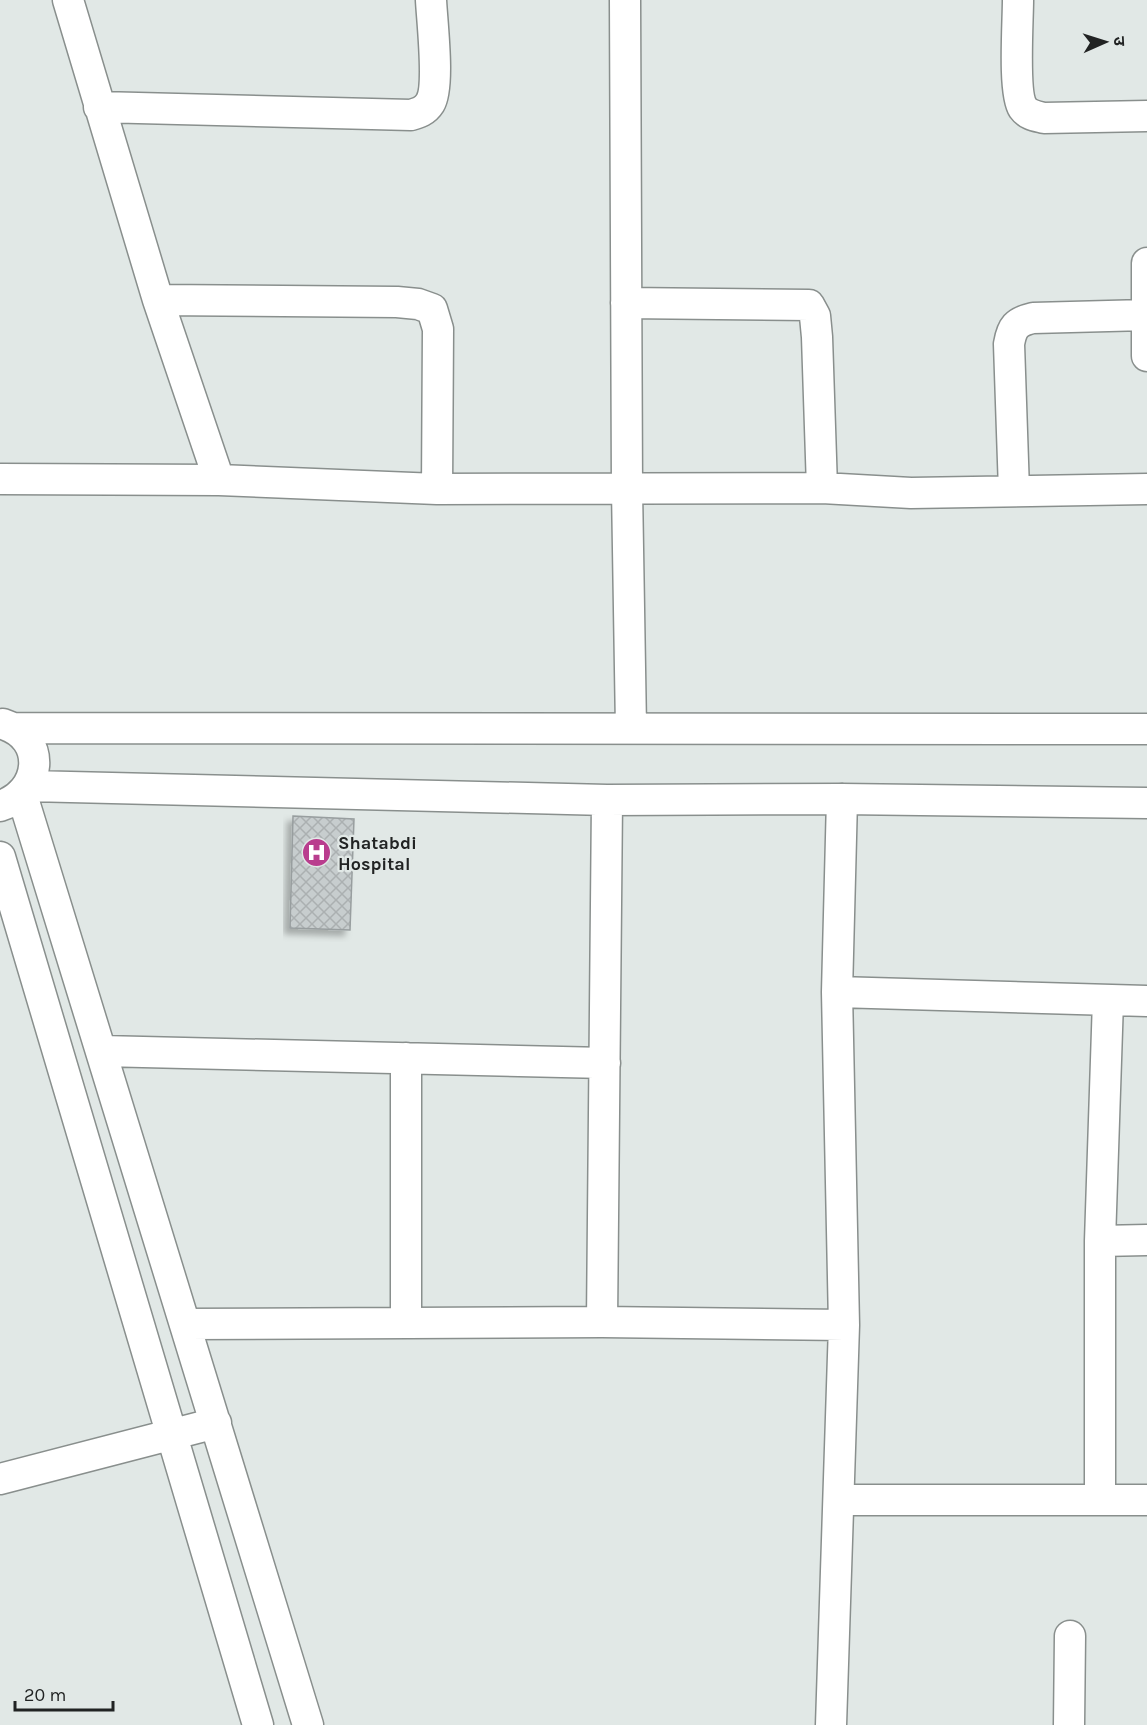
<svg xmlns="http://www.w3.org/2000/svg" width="1147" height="1725" font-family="Karla,'Noto Sans Devanagari',sans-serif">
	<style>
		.building { fill: url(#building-cross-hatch); stroke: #989e9f; stroke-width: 1.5; filter: url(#shadow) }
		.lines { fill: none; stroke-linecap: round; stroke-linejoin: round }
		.street-casing { stroke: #898f8d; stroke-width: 33 }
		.street { stroke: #fff; stroke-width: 30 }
		.labels { text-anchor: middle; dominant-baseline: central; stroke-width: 4.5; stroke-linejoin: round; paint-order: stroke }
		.poi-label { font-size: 18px; font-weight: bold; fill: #212323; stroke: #e1e8e6; text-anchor: start }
	</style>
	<defs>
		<pattern id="building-cross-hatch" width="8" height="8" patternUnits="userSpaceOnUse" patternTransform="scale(1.5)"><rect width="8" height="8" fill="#c7cdce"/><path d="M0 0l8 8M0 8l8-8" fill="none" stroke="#abb0b1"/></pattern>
		<filter id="shadow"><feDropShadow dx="-5.5" dy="5.5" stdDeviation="3" flood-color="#0004"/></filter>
	</defs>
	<rect width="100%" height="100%" fill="#e1e8e6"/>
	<path class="building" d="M 293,816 L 354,819 L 350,930 L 290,928 Z"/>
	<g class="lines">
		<defs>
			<path id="street" d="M 68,0 L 158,300 L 219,480
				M 625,0 L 627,489 L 631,728
				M 1018,0 C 1018,22 1013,93 1023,108 C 1028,115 1036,116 1044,118 L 1147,116
				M 99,107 L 411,115 C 418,113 425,111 430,103 C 440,87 432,21 431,0
				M 1147,263 L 1147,356
				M 158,300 L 397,302 L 418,304 L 432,309 L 438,329 L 437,489
				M 626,303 L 809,305 L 815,316 L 817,337 L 822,488
				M 0,479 L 219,480 L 437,489 L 822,488 L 911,493 L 1147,489
				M 1014,491 L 1009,344 C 1012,327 1016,322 1033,318 L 1146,315
				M 14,728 L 1147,729
				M 29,786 L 607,800 L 842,799 L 1147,803
				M 22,795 L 308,1725
				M 0,806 C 42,793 48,738 3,724
				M 0,857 L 258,1725
				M 837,992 L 1147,1001
				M 102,1051 L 605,1063
				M 1100,1241 L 1147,1240
				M 602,1322 L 607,800
				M 406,1323 L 406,1058
				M 186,1324 L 602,1322 L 844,1325
				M 0,1479 L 216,1423
				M 1100,1499 L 1100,1241 L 1108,1000
				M 839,1500 L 1147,1500
				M 831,1725 L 844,1325 L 837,992 L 842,799
				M 1069,1725 L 1070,1636"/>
		</defs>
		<use href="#street" class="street-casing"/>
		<use href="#street" class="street"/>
	</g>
	<defs>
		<symbol id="hospital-disc" viewBox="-11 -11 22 22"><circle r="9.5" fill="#b93d8e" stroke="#e1e8e6"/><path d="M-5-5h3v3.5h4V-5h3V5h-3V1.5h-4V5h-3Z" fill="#fff"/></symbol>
	</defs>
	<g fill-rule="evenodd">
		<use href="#hospital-disc" x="300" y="836" width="33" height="33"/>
	</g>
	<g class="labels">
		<g class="poi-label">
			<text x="338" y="843">Shatabdi<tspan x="338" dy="21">Hospital</tspan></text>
		</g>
	</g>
	<g transform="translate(1105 42) rotate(87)" stroke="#e1e8e6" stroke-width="4.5" paint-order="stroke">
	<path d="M0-4.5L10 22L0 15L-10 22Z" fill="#212323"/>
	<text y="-9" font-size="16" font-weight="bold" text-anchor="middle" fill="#212323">उ</text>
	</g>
	<path d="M15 1701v9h98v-9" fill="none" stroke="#212323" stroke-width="3"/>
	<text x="24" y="1701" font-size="18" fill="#212323" stroke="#e1e8e6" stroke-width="4.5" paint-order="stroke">20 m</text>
</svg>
